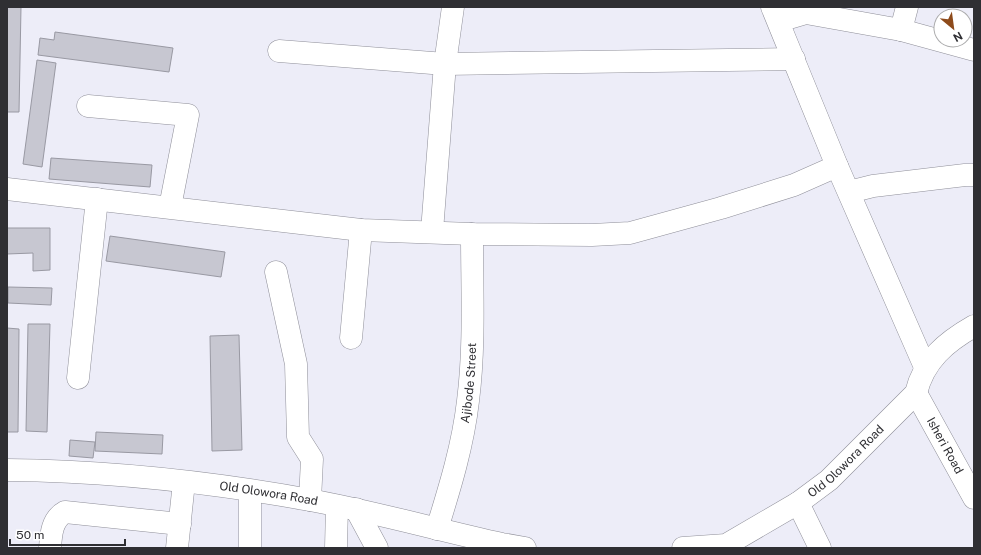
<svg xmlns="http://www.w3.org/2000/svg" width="981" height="555" font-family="'Public Sans',sans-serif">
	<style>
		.building { fill: #c7c7d1; stroke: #9999a3 }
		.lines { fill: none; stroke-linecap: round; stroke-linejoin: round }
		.minor-casing { stroke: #8f8f99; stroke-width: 23 }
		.minor { stroke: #fff; stroke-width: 22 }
		.labels { text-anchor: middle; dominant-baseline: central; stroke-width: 3; stroke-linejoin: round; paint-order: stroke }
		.street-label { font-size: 12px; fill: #2f2f33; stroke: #fff }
	</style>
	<rect width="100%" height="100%" fill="#ededf8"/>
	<path class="building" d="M 7,7 L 21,7 L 19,112 L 7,112 Z
		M 55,32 L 173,48 L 169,72 L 38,55 L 40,38 L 54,40 Z
		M 37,60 L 56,63 L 42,167 L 23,164 Z
		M 51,158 L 152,165 L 150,187 L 49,179 Z
		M 7,228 L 50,228 L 50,270 L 33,271 L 33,253 L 7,254 Z
		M 110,236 L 225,252 L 221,277 L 106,261 Z
		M 8,287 L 52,288 L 51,305 L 8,303 Z
		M 28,324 L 50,324 L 47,432 L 26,431 Z
		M 7,328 L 19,329 L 18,432 L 7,432 Z
		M 239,335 L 242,450 L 212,451 L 210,336 Z
		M 96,432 L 163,435 L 162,454 L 95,451 Z
		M 70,440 L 95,442 L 93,458 L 69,456 Z"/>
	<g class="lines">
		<defs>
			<g id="minor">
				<path d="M 772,7 L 837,166 L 925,367"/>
				<path d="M 779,21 L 806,13 L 901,30 L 974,50"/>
				<path d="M 901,30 L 907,7"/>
				<path d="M 279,51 L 445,64 L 794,59"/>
				<path d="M 88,106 L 188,115 L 170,207"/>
				<path d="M 7,189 L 361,230 L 472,234 L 592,235 L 630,233 L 721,208 L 794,185 L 837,166"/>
				<path d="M 849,192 L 873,186 L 965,175 L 974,175"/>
				<path d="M 432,231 L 445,64 L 453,7"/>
				<path d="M 276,272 L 296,364 L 298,437 L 312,459 L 310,500"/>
				<path d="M 351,338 L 361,230"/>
				<path d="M 78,378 L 97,199"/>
				<path id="s1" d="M 916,393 L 974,498"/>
				<path id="s2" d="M 7,470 C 108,471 211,482 310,500 C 375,512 438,530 502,544 L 525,548"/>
				<path d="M 798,503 L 820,548"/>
				<path d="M 356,509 L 377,548"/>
				<path id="s3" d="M 437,529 C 450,487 463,445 468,401 C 475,346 472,289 472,234"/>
				<path d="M 50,548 C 51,534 52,519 65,512 L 180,524"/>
				<path d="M 177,548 L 184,482"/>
				<path d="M 250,548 L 250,491"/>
				<path d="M 336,548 L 337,506"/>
				<path id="s4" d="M 683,548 L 726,545 L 798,503 L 829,480 L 916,393 C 924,360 946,342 974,326"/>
			</g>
		</defs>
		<use href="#minor" class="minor-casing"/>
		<use href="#minor" class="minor"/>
	</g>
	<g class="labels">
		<g class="street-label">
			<text stroke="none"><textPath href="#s3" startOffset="150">Ajibode Street</textPath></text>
			<text stroke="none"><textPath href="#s1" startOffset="60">Isheri Road</textPath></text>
			<text stroke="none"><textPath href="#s4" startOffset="190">Old Olowora Road</textPath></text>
			<text stroke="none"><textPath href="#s2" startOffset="263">Old Olowora Road</textPath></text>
		</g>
	</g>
	<rect width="981" height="555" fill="none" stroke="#2f2f33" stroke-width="16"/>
	<g transform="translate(953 28) rotate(151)"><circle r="19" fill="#ffffff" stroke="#acacad"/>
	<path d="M0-3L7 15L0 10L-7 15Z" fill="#8e4b1b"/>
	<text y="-6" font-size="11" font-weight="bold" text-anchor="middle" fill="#2f2f33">N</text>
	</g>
	<path d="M10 539v6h115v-6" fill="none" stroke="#2f2f33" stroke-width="2"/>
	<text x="16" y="539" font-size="12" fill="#2f2f33" stroke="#ffffff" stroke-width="3" paint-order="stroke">50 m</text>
</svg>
